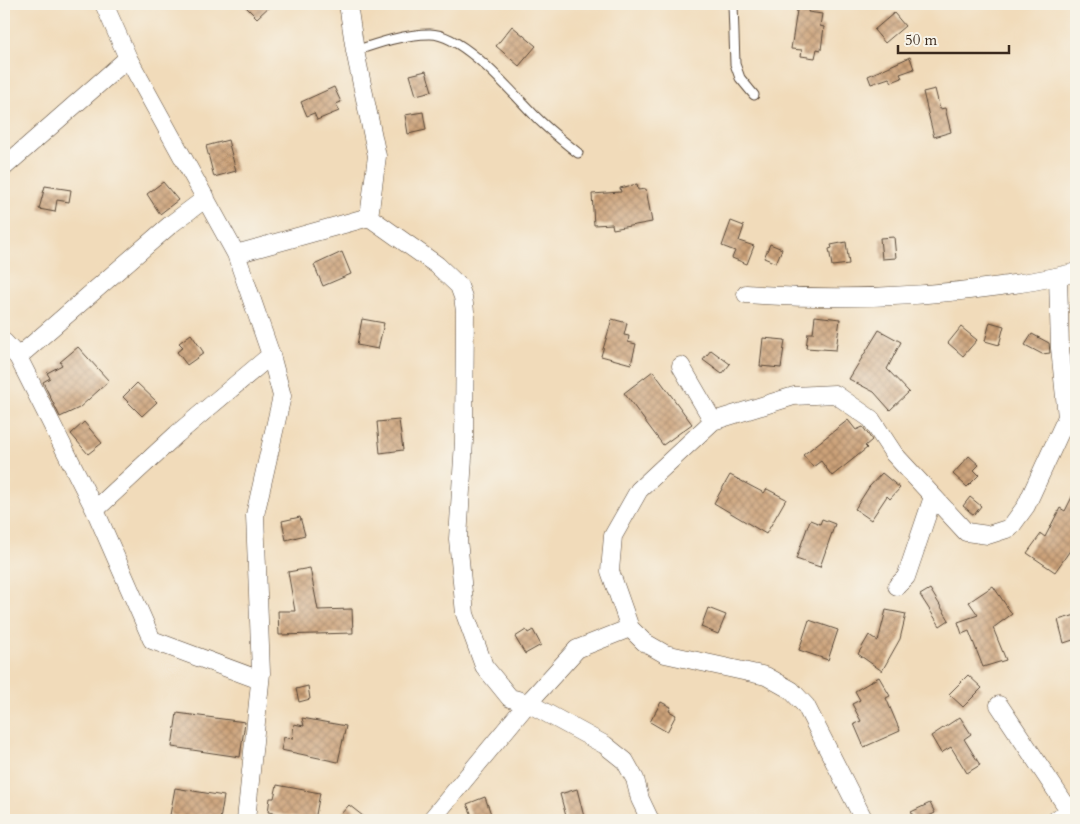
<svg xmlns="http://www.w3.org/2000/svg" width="1080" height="824" font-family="Cardo,serif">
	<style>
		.building { fill: url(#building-cross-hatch) }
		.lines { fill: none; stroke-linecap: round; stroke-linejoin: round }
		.lane-casing { stroke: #564535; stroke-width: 11 }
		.street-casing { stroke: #564535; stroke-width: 19 }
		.lane { stroke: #fff; stroke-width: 9 }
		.street { stroke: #fff; stroke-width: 18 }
	</style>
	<defs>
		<pattern id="building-cross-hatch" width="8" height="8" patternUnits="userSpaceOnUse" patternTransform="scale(1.25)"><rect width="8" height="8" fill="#cca279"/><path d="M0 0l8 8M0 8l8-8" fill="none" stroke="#a78463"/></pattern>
	</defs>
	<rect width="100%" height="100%" fill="#f7f3e8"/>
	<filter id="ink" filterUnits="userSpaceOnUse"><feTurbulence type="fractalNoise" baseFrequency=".02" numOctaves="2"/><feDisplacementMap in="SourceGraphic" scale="10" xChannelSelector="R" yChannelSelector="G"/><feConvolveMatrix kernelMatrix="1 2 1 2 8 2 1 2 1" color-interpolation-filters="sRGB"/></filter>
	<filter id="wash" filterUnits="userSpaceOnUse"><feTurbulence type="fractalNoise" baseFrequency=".0096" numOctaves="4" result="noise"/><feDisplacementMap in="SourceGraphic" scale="20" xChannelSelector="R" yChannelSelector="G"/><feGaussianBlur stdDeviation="1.12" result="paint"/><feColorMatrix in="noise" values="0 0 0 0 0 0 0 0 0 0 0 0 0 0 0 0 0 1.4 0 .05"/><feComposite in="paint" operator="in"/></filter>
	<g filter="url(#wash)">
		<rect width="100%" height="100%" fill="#f1dbba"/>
		<g id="blocks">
			<path class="building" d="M 243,4 L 272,4 L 257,18 Z
				M 798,4 L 810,4 L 808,12 L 822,14 L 820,26 L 824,27 L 821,50 L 817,49 L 815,58 L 801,56 L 802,50 L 791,49 Z
				M 894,13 L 905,26 L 885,43 L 874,30 Z
				M 512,26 L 536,46 L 519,66 L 496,46 Z
				M 910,57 L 914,69 L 900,74 L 902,78 L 892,82 L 889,78 L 871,84 L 868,76 Z
				M 426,71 L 432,91 L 416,95 L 410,75 Z
				M 334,87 L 341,102 L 336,104 L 339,111 L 317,120 L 314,113 L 307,116 L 301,102 Z
				M 935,89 L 940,109 L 945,108 L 951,132 L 934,137 L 923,92 Z
				M 423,112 L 426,130 L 408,134 L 405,115 Z
				M 228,140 L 236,171 L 214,177 L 206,146 Z
				M 163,182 L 178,200 L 160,214 L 147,194 Z
				M 637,184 L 638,190 L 646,189 L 652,222 L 613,229 L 612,224 L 594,225 L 592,194 L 621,192 L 620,188 Z
				M 45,186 L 71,190 L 69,202 L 57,200 L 55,212 L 39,209 Z
				M 731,221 L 744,226 L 739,241 L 754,246 L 747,264 L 732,258 L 735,251 L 722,246 Z
				M 894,237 L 896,258 L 882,259 L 880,238 Z
				M 846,242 L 849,264 L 832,266 L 829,249 L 832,248 L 831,245 Z
				M 770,244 L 782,249 L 776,263 L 764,258 Z
				M 342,252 L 351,274 L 323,286 L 314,265 Z
				M 815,316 L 840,319 L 836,350 L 806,348 L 808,333 L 813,333 Z
				M 362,319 L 384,323 L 378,349 L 357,345 Z
				M 612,319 L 627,323 L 624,335 L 629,336 L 628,342 L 636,344 L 631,364 L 601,356 Z
				M 990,322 L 1004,326 L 999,345 L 985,341 Z
				M 961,327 L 977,340 L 963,356 L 948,343 Z
				M 879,330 L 901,342 L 887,369 L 909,392 L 890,410 L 874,392 L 849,379 Z
				M 191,334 L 204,353 L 187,365 L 177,352 L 183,347 L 179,343 Z
				M 1032,334 L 1049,343 L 1050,353 L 1042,354 L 1025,345 Z
				M 763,338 L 785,340 L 781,368 L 760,366 Z
				M 78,347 L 109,381 L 79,408 L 60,417 L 43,382 L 50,378 L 47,373 L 62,365 L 60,362 Z
				M 711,350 L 730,364 L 722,374 L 703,360 Z
				M 653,371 L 692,424 L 663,445 L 624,393 Z
				M 137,383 L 157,402 L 142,416 L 123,397 Z
				M 399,420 L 403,450 L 380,453 L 377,422 Z
				M 848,420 L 856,430 L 863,427 L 872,440 L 865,446 L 867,448 L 832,476 L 821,461 L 813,467 L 803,455 Z
				M 84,422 L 102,443 L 88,454 L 71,434 Z
				M 969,456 L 979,465 L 974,470 L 979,475 L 967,487 L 953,474 Z
				M 882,473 L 900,488 L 890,499 L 887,496 L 871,520 L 855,509 L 869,487 Z
				M 730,475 L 764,493 L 767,489 L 786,499 L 766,534 L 714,503 Z
				M 1076,489 L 1076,542 L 1055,572 L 1027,553 L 1041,534 L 1045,537 L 1060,508 L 1065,511 Z
				M 970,497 L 981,506 L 974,515 L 963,506 Z
				M 300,517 L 305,535 L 286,540 L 282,521 Z
				M 822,519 L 835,524 L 820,567 L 796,559 L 810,520 L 820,524 Z
				M 310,568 L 318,610 L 352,609 L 353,633 L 279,635 L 278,611 L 295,611 L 288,572 Z
				M 993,586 L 1012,614 L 993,628 L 1006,660 L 983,667 L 969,631 L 962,634 L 958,622 L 978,615 L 969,602 Z
				M 930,589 L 949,620 L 940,626 L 920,595 Z
				M 708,608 L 726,615 L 718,634 L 701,627 Z
				M 886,610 L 906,614 L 900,639 L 882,671 L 858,654 L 869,635 L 878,641 Z
				M 1076,615 L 1076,639 L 1064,643 L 1058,620 Z
				M 809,620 L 838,630 L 828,660 L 799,650 Z
				M 526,630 L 528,633 L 533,630 L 541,645 L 525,654 L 515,637 Z
				M 968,675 L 982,688 L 963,707 L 949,694 Z
				M 879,677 L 890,696 L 886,698 L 900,731 L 864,747 L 854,724 L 861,721 L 852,704 L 860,700 L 855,691 Z
				M 308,686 L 310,699 L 299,702 L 296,689 Z
				M 661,702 L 671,707 L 669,711 L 676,715 L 667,732 L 650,722 Z
				M 177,713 L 245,722 L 240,757 L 172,747 Z
				M 960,717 L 971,734 L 964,739 L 980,765 L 967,773 L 951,747 L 941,753 L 931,736 Z
				M 302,718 L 346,726 L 338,762 L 281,750 L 284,737 L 292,739 L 294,724 L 304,726 Z
				M 277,785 L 320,793 L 315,820 L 268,812 L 270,798 L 274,798 Z
				M 175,788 L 224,796 L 220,820 L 201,820 L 170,815 Z
				M 577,789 L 584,817 L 567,820 L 560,794 Z
				M 485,797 L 492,817 L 482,820 L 465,820 L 471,813 L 467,804 Z
				M 930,803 L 935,813 L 921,820 L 915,820 L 911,812 Z
				M 349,805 L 368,820 L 347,820 L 340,815 Z"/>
		</g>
	</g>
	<g filter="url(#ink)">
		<use href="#blocks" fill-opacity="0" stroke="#564535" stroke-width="1"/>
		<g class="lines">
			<defs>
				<path id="lane" d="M 733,4 L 735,64 L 740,78 L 754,95
					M 355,51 C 378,43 405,34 430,34 C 464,34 514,95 537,118 C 550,131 564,142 578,153"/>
				<path id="street" d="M 104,4 L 128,58 L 236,254 L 369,217 L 437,265 L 459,286 L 463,297 L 465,311 L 464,441 L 458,539 L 465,614 L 484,666 L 510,698 L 528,703 L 605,745 L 625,761 L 635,779 L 640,799 L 650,820
					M 348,4 L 355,51 L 377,156 L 369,217
					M 4,167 L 128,58
					M 236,254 L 271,355 L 282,396 L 255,515 L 261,673 L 246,820
					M 1058,277 L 1060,348 L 1067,417
					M 746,294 C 830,300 917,298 1001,286 C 1027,282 1052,279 1076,272
					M 4,342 L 18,357 L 95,510 L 152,640 L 260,680
					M 18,357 L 170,225 L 206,198
					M 681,366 L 713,421
					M 95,510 L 177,434 L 271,355
					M 897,586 L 906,577 L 933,497
					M 999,705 L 1069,810
					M 431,820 L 528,703 L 577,649 L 630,628
					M 864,820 L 806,706 L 791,690 L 766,676 L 665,654 L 644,642 L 630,628 L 610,571 L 613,536 L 639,490 L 713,421 L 794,396 L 835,394 L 871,419 L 894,454 L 966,532 L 988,535 L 1010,528 L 1026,506 L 1067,417 L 1076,413
					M 1056,820 L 1076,805"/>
			</defs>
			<use href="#lane" class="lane-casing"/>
			<use href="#street" class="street-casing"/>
			<use href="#lane" class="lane"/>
			<use href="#street" class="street"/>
		</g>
	</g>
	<rect width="1080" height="824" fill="none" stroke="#f7f3e8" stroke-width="20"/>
	<path d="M898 45v8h111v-8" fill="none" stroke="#3b2a1e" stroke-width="2.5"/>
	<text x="905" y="45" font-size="15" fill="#3b2a1e" stroke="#f7f3e8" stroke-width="4" paint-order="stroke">50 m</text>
</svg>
